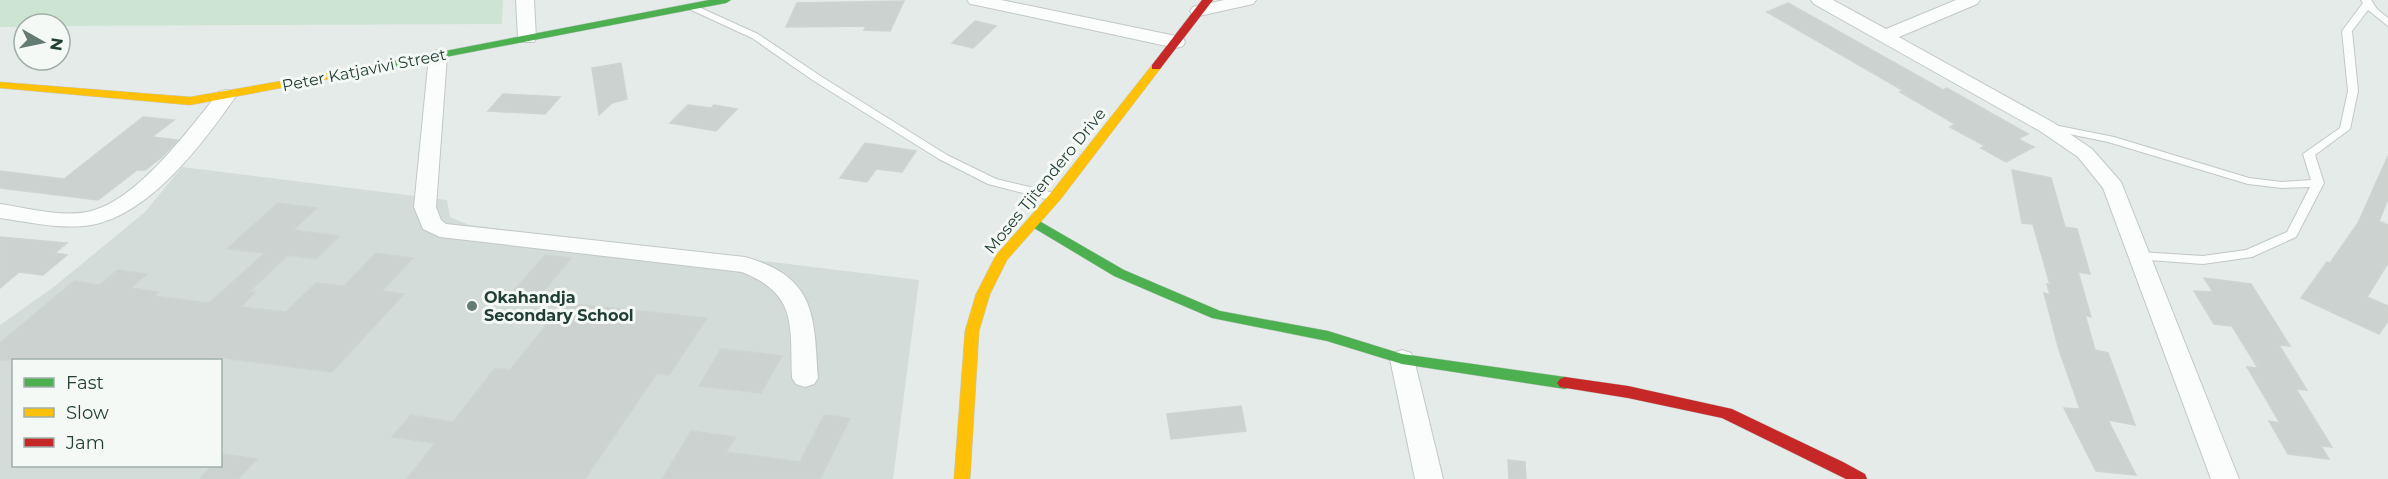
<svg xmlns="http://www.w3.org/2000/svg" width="2388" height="479" font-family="Montserrat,sans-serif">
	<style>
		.built { fill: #d3dcd8; fill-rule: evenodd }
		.green { fill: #cee4d3 }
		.building { fill: #ccd2cf; stroke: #ced4d1; stroke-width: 1.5 }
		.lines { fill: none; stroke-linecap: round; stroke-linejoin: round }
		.lane-casing { stroke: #c2c8c5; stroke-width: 2 }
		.street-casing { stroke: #c2c8c5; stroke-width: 2 }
		.fast-casing { stroke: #c1c8c5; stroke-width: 1 }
		.slow-casing { stroke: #c1c8c5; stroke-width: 1 }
		.jam-casing { stroke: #c1c8c5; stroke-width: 1 }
		.lane { fill: #fbfcfc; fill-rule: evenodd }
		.street { fill: #fbfcfc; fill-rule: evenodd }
		.fast { fill: #4caf50; fill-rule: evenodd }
		.slow { fill: #ffc107; fill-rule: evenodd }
		.jam { fill: #c62828; fill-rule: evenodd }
		.poi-dot { fill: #667b74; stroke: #f4f9f6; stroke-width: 2 }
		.labels { text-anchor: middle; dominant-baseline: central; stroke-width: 6; stroke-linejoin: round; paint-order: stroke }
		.street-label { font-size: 16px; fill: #223f35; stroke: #f4f9f6 }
		.poi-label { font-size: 16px; font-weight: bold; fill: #223f35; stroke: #f4f9f6; text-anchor: start }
	</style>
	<rect width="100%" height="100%" fill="#e5ebe8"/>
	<path class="built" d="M 182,167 L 447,200 L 450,217 L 469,225 L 919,280 L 893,479 L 0,479 L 0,325 L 55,286 L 145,212 ZM 14,360 L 220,360 L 220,466 L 14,466 Z"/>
	<path class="green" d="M 0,0 L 503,0 L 502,24 L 60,26 L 60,24 L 24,24 L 24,27 L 0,27 Z"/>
	<path class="building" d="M 904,1 L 890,31 L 864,30 L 866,26 L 786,27 L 797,3 Z
		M 1788,3 L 1943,90 L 1947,88 L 2028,134 L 2018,139 L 2034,147 L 2006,162 L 1981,148 L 1985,146 L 1950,127 L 1955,124 L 1900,92 L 1904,91 L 1767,12 Z
		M 975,21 L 996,26 L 973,48 L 952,43 Z
		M 621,63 L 627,99 L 612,103 L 599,115 L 592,68 Z
		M 503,94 L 560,97 L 545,114 L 488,111 Z
		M 688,105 L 711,108 L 714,105 L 737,109 L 716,131 L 670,123 Z
		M 143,117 L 174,120 L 152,137 L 178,140 L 162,157 L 145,170 L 137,170 L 98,200 L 0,188 L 0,171 L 64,179 Z
		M 865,143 L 916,151 L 902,172 L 876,169 L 867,182 L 840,178 Z
		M 2388,156 L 2388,199 L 2379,221 L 2388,225 L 2388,263 L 2367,297 L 2388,306 L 2388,321 L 2379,334 L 2301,298 L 2327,262 L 2330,263 L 2358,223 Z
		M 2012,170 L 2051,178 L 2065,227 L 2077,229 L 2090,274 L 2078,272 L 2091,317 L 2085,315 L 2095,350 L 2108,353 L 2135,425 L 2108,420 L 2136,475 L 2096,471 L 2064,408 L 2080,409 L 2059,350 L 2044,293 L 2050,295 L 2047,284 L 2050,285 L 2033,224 L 2022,223 Z
		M 278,203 L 317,208 L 293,230 L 339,236 L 316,259 L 288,255 L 249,292 L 255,292 L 241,307 L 286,312 L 316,283 L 344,286 L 376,253 L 413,258 L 382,291 L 404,294 L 332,372 L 216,357 L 213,360 L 0,360 L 0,343 L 74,281 L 100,285 L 117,270 L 147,274 L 131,288 L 159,292 L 154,296 L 209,303 L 265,253 L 227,249 Z
		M 0,237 L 67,243 L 55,253 L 67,255 L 43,275 L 19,272 L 0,288 Z
		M 545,255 L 571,258 L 538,298 L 511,294 Z
		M 2204,278 L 2251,284 L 2290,346 L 2279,345 L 2307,390 L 2296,389 L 2332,447 L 2321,446 L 2329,459 L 2288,454 L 2269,421 L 2280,423 L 2247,367 L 2258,368 L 2232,326 L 2214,324 L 2194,291 L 2213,292 Z
		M 564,303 L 707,318 L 669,375 L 657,373 L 585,479 L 407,479 L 435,443 L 392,437 L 411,415 L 453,422 L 495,368 L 510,370 Z
		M 721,349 L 760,353 L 782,356 L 761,393 L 699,386 Z
		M 1241,406 L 1246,431 L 1171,439 L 1167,414 Z
		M 824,415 L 850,418 L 820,479 L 662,479 L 691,431 L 736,437 L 726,452 L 800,462 Z
		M 223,454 L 257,459 L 238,479 L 200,479 L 212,465 L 220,465 L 220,457 Z
		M 1508,460 L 1525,462 L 1526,479 L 1509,479 Z"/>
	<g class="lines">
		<defs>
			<path id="lane" d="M 2361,0 L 2371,0 L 2377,9 L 2388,18 L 2388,26 L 2368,10 L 2352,31 L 2358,91 L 2350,129 L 2315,155 L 2324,183 L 2296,237 L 2252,257 L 2203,264 L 2135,259 L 2133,256 L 2135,253 L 2139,252 L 2203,256 L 2246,250 L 2287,232 L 2310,187 L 2282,188 L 2248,184 L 2108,142 L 2045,129 L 2044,127 L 2045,125 L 2049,124 L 2114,137 L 2249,178 L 2282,182 L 2311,180 L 2303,154 L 2340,128 L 2348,91 L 2342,31 L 2363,3 Z
				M 692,4 L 758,34 L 822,77 L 947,155 L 996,179 L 1058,194 L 1060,197 L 1054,201 L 988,184 L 939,159 L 814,81 L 752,38 L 689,9 L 689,5 Z"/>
			<path id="street" d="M 516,0 L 534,0 L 536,38 L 534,42 L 520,42 L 518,38 Z
				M 967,0 L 1001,0 L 1176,36 L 1183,38 L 1185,42 L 1183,46 L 1176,48 L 976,5 L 970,4 Z
				M 1224,0 L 1256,0 L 1253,4 L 1199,16 L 1193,15 L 1190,11 L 1193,7 Z
				M 1811,0 L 1833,0 L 1886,29 L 1956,0 L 1980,0 L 1977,4 L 1899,37 L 2054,123 L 2092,149 L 2121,182 L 2239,479 L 2211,479 L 2103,188 L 2078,157 L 2040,131 L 1814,4 Z
				M 438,50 L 445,52 L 447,56 L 436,207 L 441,220 L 446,224 L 745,257 C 816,277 814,315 818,378 L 814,384 L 805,387 L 796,384 L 792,378 C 790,326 798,294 742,272 L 440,237 L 423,229 L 414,207 L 429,56 L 431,52 Z
				M 226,90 L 233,92 L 236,96 C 204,142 150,215 91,225 C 61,230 30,222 0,218 L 0,204 C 28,208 59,217 87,212 C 136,203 189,129 219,92 Z
				M 1402,350 L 1411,353 L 1414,359 L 1443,479 L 1415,479 L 1390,359 L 1393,353 Z"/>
			<path id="fast" d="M 709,0 L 731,0 L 726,3 L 378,70 L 372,67 L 378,64 Z
				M 1034,218 L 1124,270 L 1220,311 L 1328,331 L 1402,354 L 1565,377 L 1570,379 L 1573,383 L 1570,387 L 1565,389 L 1402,364 L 1327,341 L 1212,318 L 1114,276 L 1029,225 L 1027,222 L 1029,219 Z"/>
			<path id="slow" d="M 378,64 L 382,65 L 382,69 L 190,105 L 0,88 L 0,82 L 190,97 Z
				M 1156,64 L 1162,67 L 1160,69 L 1060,200 L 1007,260 L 990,294 L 979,331 L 970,479 L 954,479 L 965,331 L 976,294 L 996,255 L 1050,194 L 1152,65 Z"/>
			<path id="jam" d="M 1202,0 L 1213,0 L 1160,69 L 1152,69 L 1152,65 Z
				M 1565,377 L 1628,386 L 1732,409 L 1843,462 L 1865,474 L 1867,479 L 1846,479 L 1722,418 L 1628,398 L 1560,387 L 1557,383 L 1560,379 Z"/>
		</defs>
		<use href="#lane" class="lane-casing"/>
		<use href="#street" class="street-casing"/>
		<use href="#fast" class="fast-casing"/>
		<use href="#slow" class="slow-casing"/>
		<use href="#jam" class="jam-casing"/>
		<use href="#lane" class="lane"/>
		<use href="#street" class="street"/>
		<use href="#fast" class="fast"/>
		<use href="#slow" class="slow"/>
		<use href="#jam" class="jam"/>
	</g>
	<circle class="poi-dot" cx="472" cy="306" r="6"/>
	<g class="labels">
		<g class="street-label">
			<text transform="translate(364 70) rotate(-11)">Peter Katjavivi Street</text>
			<text transform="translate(1045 181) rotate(-51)">Moses Tjitendero Drive</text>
		</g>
		<g class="poi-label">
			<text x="484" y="297">Okahandja<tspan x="484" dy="18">Secondary School</tspan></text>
		</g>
	</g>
	<rect x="12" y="359" width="210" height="108" fill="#f4f9f6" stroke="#a0afa9" stroke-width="1.5"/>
	<rect x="24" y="378" width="30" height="9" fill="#4caf50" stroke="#a0afa9" stroke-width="1.5"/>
	<text x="66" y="389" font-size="18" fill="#223f35">Fast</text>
	<rect x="24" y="408" width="30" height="9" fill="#ffc107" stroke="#a0afa9" stroke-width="1.5"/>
	<text x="66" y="419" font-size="18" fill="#223f35">Slow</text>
	<rect x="24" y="438" width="30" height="9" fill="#c62828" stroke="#a0afa9" stroke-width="1.5"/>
	<text x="66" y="449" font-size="18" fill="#223f35">Jam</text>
	<g transform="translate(42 42) rotate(99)"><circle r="28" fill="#f4f9f6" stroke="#a0afa9" stroke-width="1.5"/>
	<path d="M0-4.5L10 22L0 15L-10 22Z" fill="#667b74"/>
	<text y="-9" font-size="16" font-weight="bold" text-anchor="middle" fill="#223f35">N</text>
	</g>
</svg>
